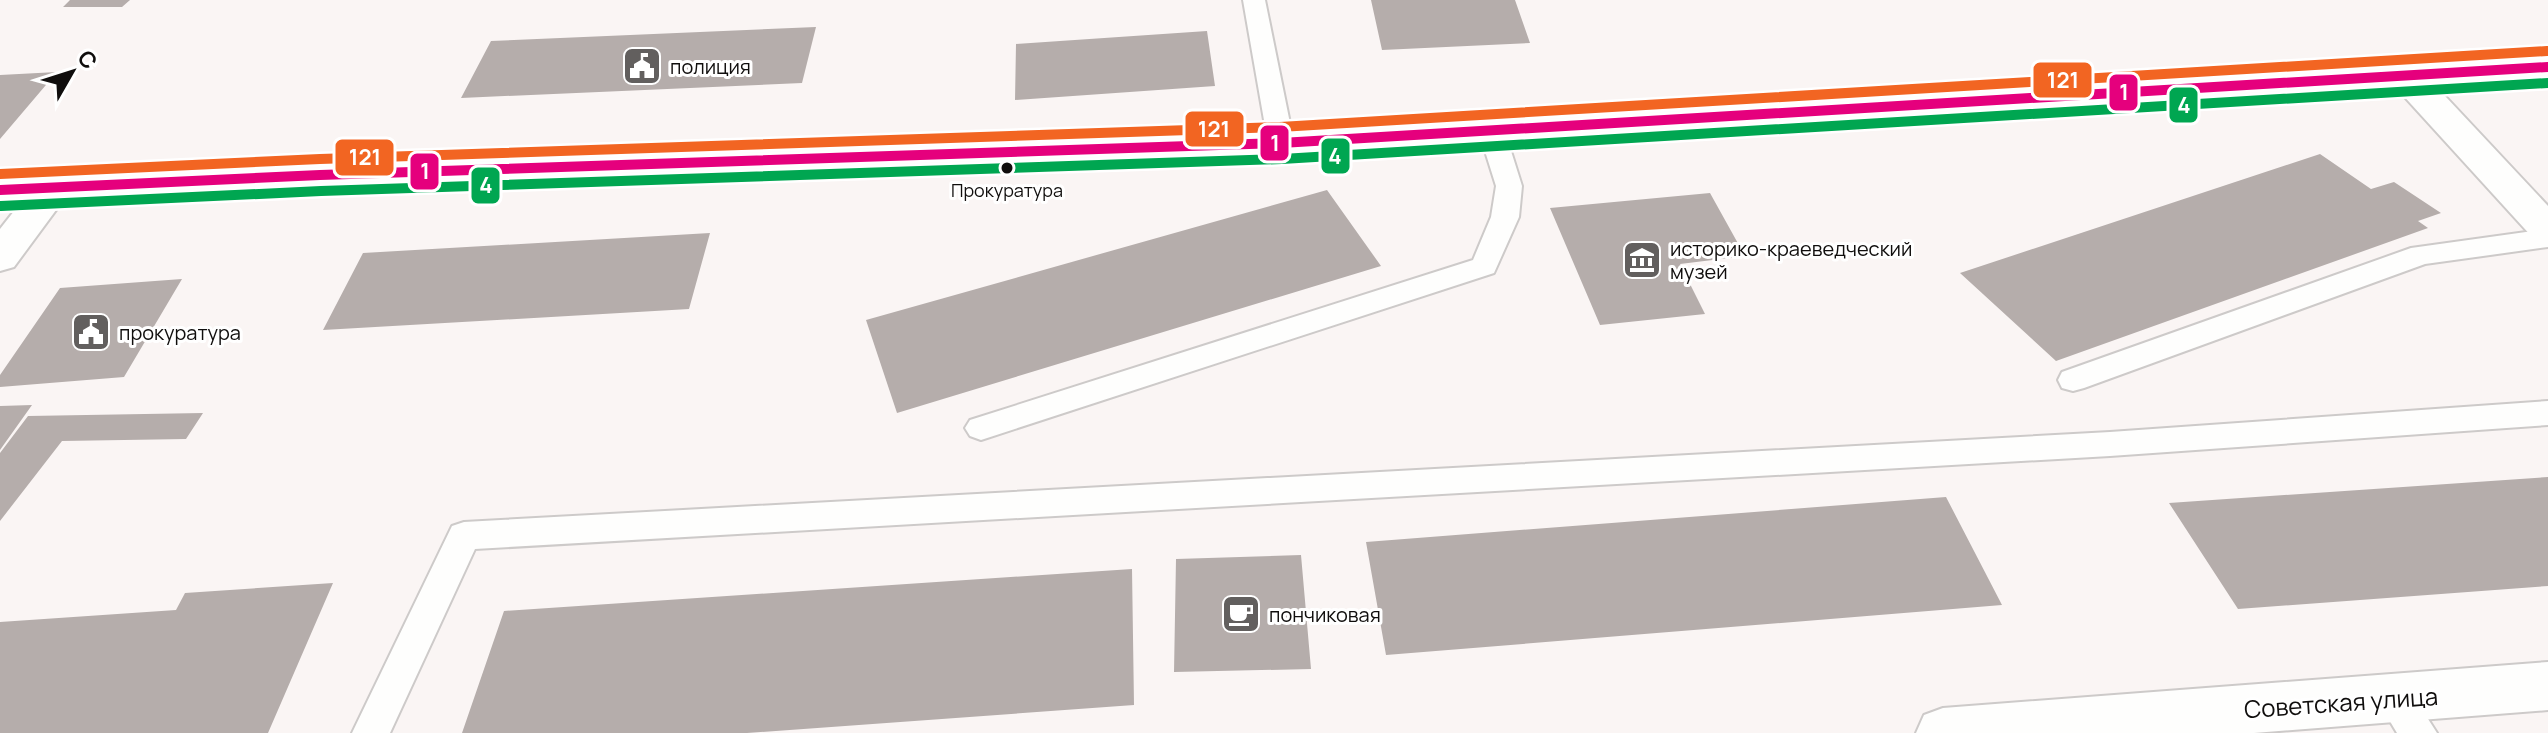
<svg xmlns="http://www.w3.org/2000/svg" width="2548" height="733" font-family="Manrope,sans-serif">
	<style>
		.building { fill: #b5adab }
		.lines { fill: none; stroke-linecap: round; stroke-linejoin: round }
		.service-casing { stroke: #cdcac9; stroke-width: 4 }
		.tertiary-casing { stroke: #cdcac9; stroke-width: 4 }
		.secondary-casing { stroke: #cdcac9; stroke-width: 4 }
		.service { fill: #fefefd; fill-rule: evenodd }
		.tertiary { fill: #fefefd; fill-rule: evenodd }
		.secondary { fill: #fefefd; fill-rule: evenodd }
		.bus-1-casing { stroke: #fff; stroke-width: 15 }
		.bus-2-casing { stroke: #fff; stroke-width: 15 }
		.bus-3-casing { stroke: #fff; stroke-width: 15 }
		.bus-1 { stroke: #e5007d; stroke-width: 10 }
		.bus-2 { stroke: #00a651; stroke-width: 10 }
		.bus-3 { stroke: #f26522; stroke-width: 10 }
		.bus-dot { fill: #100e0d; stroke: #fff; stroke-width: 3 }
		.labels { text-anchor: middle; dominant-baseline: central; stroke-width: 6; stroke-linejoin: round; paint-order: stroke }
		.bus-label { font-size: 18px; fill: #100e0d; stroke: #fff }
		.poi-label { font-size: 20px; fill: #100e0d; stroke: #fff; text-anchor: start }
		.near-street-label { font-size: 24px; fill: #100e0d; stroke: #fff }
		.line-badge { stroke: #fff; stroke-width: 3 }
		.badge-label { font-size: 22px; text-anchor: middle; font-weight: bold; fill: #fff }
	</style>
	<rect width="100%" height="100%" fill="#faf5f4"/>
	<path class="building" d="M 70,0 L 130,0 L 122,7 L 63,7 Z
		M 1371,0 L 1515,0 L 1530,43 L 1382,50 Z
		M 816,27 L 802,83 L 461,98 L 491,41 Z
		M 1207,31 L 1215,86 L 1015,100 L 1016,44 Z
		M 57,72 L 0,139 L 0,75 Z
		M 2320,154 L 2371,189 L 2394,182 L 2441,213 L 2418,221 L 2428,228 L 2056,361 L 1960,273 Z
		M 1327,190 L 1381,266 L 897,413 L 866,320 Z
		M 1710,193 L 1745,256 L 1680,264 L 1705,314 L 1600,325 L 1550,208 Z
		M 710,233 L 689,309 L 323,330 L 363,253 Z
		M 182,279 L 124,377 L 0,387 L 0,375 L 60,288 Z
		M 32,405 L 0,450 L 0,406 Z
		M 203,413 L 186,439 L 62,441 L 0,521 L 0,453 L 28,416 Z
		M 2548,477 L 2548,586 L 2238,609 L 2169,503 Z
		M 1946,497 L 2002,605 L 1386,655 L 1366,542 Z
		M 1301,555 L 1311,669 L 1174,672 L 1176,559 Z
		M 1132,569 L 1134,705 L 747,733 L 462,733 L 504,611 Z
		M 333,583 L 268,733 L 0,733 L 0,622 L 176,610 L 185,593 Z"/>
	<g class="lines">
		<defs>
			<path id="service" d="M 1243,0 L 1265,0 L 1294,143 L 1290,149 L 1272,149 L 1268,143 Z
				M 1492,124 L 1501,126 L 1505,132 L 1522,186 L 1519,217 L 1494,273 L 981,440 L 970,436 L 965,428 L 970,420 L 1473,260 L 1491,217 L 1496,186 L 1479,132 L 1483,126 Z
				M 2548,229 L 2548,247 L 2425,264 L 2084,388 L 2073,391 L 2062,388 L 2058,380 L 2062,372 L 2411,248 Z
				M 2548,401 L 2548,425 L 2110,456 L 475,549 L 390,733 L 352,733 L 452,526 L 464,522 L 2110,432 Z
				M 2394,682 L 2407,686 L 2437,733 L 2397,733 L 2376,698 L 2381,686 Z"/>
			<path id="tertiary" d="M 2403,62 L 2416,65 L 2548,206 L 2548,243 L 2534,239 L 2390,81 L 2385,73 L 2390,65 Z
				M 54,174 L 68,178 L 73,187 L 14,267 L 0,271 L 0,229 L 40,178 Z
				M 2548,662 L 2548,710 L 2254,733 L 1916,733 L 1924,715 L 1943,708 Z"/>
			<path id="secondary" d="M 2548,56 L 2548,78 C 2125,99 1704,135 1281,155 C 854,174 427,180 0,203 L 0,177 L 320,163 L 1281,131 Z"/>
		</defs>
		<use href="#service" class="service-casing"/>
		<use href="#tertiary" class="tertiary-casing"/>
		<use href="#secondary" class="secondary-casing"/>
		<use href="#service" class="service"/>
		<use href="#tertiary" class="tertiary"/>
		<use href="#secondary" class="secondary"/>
		<defs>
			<path id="bus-1" d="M 0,190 L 320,175 L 1281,143 L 2548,67"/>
			<path id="bus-2" d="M 1,206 L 321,191 L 1282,159 L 2548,83"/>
			<path id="bus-3" d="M 0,174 L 320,159 L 1280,127 L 2547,51"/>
		</defs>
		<use href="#bus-1" class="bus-1-casing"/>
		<use href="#bus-2" class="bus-2-casing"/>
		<use href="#bus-3" class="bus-3-casing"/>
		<use href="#bus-1" class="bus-1"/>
		<use href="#bus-2" class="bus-2"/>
		<use href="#bus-3" class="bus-3"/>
	</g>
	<defs>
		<symbol id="civic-square" viewBox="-11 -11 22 22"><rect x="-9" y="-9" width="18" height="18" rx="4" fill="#625f5e" stroke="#fff"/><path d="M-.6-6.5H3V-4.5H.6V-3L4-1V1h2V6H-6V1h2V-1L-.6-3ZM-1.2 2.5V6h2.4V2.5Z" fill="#fff"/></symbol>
		<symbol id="museum-square" viewBox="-11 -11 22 22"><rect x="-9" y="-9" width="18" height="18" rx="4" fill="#625f5e" stroke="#fff"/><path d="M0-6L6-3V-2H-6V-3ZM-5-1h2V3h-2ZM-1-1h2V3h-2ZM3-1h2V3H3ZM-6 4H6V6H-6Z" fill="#fff"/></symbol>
		<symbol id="cafe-square" viewBox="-11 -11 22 22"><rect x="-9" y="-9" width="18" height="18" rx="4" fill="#625f5e" stroke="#fff"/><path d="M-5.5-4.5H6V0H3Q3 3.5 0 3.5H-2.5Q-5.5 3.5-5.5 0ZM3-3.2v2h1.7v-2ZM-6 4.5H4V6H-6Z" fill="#fff"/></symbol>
	</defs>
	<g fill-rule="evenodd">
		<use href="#civic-square" x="620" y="44" width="44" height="44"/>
		<use href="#museum-square" x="1620" y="238" width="44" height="44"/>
		<use href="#civic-square" x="69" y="310" width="44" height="44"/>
		<use href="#cafe-square" x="1219" y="592" width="44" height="44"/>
	</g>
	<circle class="bus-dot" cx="1007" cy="168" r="7"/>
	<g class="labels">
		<g class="bus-label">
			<text x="1007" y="190">Прокуратура</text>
		</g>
		<g class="poi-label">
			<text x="670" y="66">полиция</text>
			<text x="1670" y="248">историко-краеведческий<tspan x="1670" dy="23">музей</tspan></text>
			<text x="119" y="332">прокуратура</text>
			<text x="1269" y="614">пончиковая</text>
		</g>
		<g class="near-street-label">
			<text transform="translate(2341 702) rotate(-4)">Советская улица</text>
		</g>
	</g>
	<g class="line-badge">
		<rect x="2032" y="61" width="61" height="38" rx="8" fill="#f26522"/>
		<rect x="2108" y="73" width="31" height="39" rx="8" fill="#e5007d"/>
		<rect x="2168" y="86" width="31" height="38" rx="8" fill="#00a651"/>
		<rect x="1184" y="110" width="61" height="38" rx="8" fill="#f26522"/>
		<rect x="1259" y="124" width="31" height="38" rx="8" fill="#e5007d"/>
		<rect x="1320" y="137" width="31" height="38" rx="8" fill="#00a651"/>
		<rect x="334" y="138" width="61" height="39" rx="8" fill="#f26522"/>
		<rect x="409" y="152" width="31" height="39" rx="8" fill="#e5007d"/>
		<rect x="470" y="166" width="31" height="39" rx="8" fill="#00a651"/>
	</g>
	<g class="badge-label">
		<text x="2063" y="88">121</text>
		<text x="2124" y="100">1</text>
		<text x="2184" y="113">4</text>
		<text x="1214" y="137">121</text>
		<text x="1275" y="151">1</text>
		<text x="1335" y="164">4</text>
		<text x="365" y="165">121</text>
		<text x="425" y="179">1</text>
		<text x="486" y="193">4</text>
	</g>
	<g transform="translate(72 72) rotate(51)" stroke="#ffffff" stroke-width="6" paint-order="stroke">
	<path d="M0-6L14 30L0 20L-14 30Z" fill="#100e0d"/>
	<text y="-12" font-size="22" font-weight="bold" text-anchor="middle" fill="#100e0d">С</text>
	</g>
</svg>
